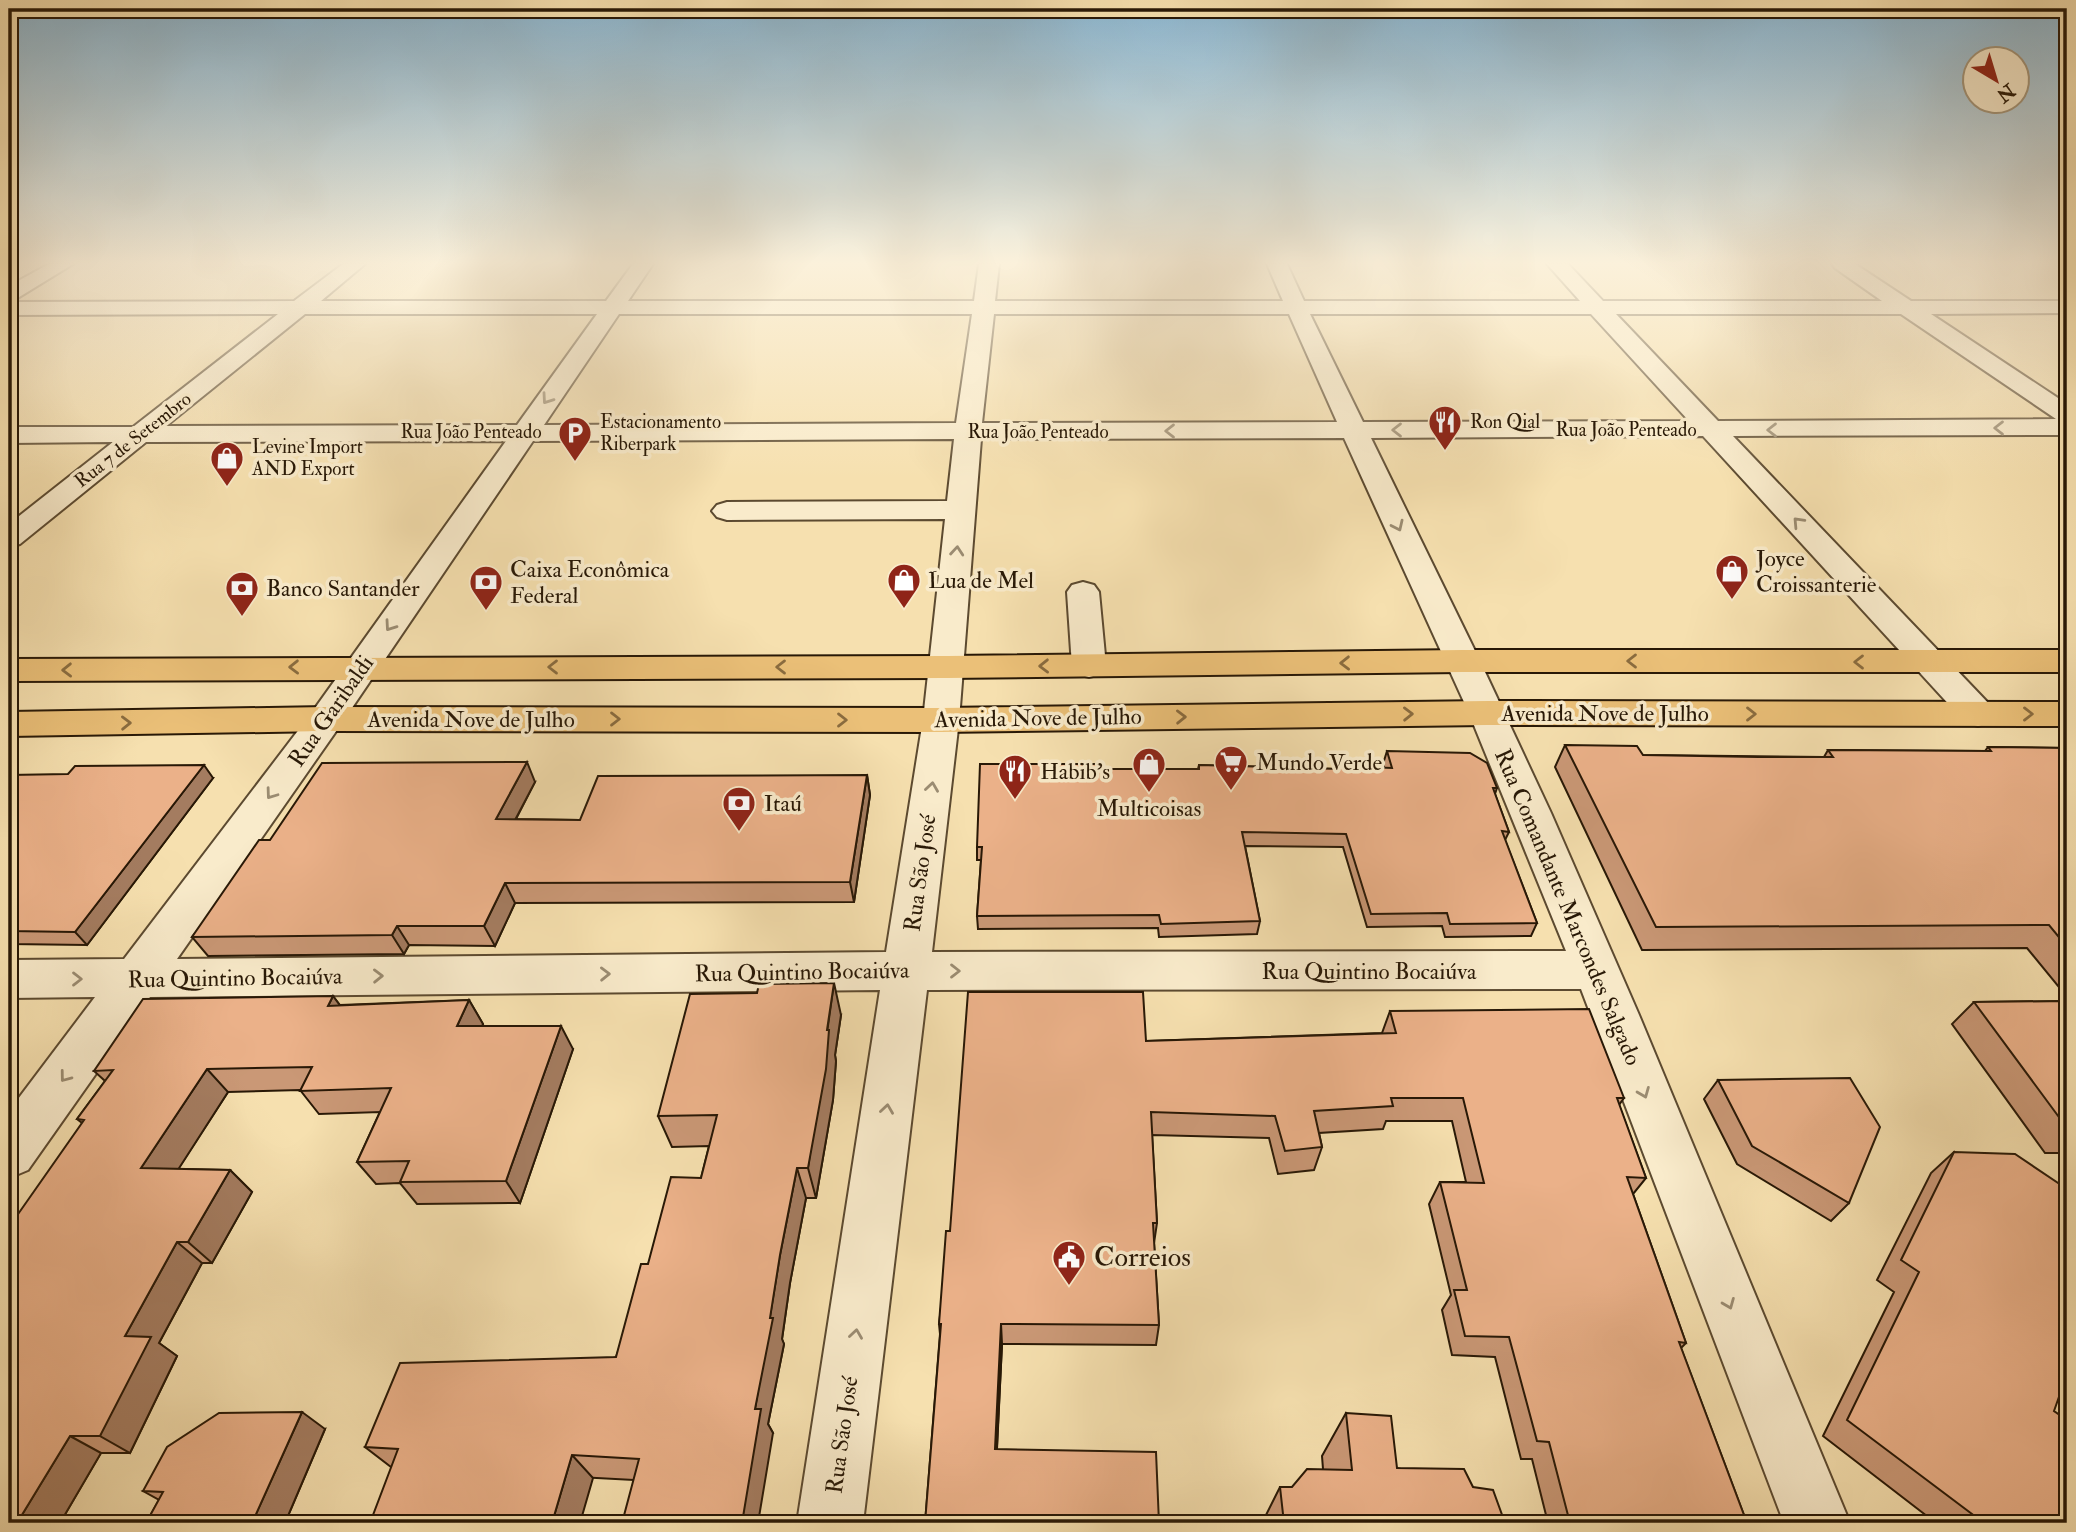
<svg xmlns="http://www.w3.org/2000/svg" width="2076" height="1532" font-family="'IM FELL Double Pica',serif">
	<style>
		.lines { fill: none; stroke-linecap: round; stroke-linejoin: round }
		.minor-casing { stroke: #5c4a30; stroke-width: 4 }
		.major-casing { stroke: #281806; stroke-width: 4 }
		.minor { fill: #f9ebcb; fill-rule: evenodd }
		.major { fill: #ebc078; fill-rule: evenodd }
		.wall { fill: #ca9876; stroke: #281806; stroke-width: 2 }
		.shaded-wall { fill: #a47c60; stroke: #281806; stroke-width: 2 }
		.building { fill: #ebb189; stroke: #281806; stroke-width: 2 }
		.oneway { stroke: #9b8c72 }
		.oneway2 { stroke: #8a6c3f }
		.labels { text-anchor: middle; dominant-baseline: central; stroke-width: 7; stroke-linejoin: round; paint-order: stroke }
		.far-poi-label { font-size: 19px; fill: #281806; stroke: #f9ebcb; text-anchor: start }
		.far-street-label { font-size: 19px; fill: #281806; stroke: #f9ebcb }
		.poi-label { font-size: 23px; fill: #281806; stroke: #f9ebcb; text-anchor: start }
		.street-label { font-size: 23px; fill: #281806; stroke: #f9ebcb }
		.near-poi-label { font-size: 28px; fill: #281806; stroke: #f9ebcb; text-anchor: start }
	</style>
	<rect width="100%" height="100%" fill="#f6e0af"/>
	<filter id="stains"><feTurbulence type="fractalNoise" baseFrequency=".00286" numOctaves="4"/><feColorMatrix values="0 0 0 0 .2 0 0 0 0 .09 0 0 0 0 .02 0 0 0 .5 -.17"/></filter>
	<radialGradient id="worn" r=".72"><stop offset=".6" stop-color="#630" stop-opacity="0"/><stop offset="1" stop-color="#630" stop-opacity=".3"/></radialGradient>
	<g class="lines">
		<defs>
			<path id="minor" d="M 49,264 L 73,264 L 16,299 L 9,301 L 9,286 Z
				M 343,264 L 365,264 L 321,301 L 606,301 L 633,264 L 653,264 L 628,301 L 974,301 L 979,264 L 999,264 L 995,301 L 1283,301 L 1267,264 L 1287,264 L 1304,301 L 1580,301 L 1547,264 L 1568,264 L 1603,301 L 1882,301 L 1835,268 L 1832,264 L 1855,264 L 1911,301 L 2067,301 L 2067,313 L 1931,314 L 2067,404 L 2067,435 L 1733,436 L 1991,706 L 1996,714 L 1991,722 L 1978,726 L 1965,722 L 1703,436 L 1371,438 L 1478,657 L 1551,813 L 1639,1015 L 1850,1523 L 1784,1523 L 1581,989 L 927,990 L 863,1523 L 797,1523 L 880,990 L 150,997 L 28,1170 L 9,1178 L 9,1111 L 95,997 L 9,998 L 9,960 L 124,959 L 313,711 L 506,441 L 146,442 L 20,544 L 9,547 L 9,524 L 113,442 L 9,443 L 9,427 L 133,427 L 278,314 L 9,315 L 9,302 L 294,301 ZM 305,314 L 597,314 L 517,425 L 166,426 ZM 619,314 L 972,314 L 956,423 L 544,425 ZM 994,314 L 1289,314 L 1337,422 L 982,423 ZM 1310,314 L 1591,314 L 1689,421 L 1363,422 ZM 1616,314 L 1901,314 L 2056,419 L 1718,421 ZM 1344,438 L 1469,713 L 1566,951 L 932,952 L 959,720 L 981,439 ZM 954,439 L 947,501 L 727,502 L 717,505 L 712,511 L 717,517 L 727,520 L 945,519 L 923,720 L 886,952 L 177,959 L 339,727 L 533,441 Z
				M 1083,582 L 1094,585 L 1099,592 L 1106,666 L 1101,674 L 1089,677 L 1077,674 L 1072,666 L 1067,592 L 1072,585 Z"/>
			<path id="major" d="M 1462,650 L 2067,650 L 2067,672 L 1462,672 L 947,678 L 9,681 L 9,659 L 947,656 Z
				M 1487,701 L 2067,702 L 2067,726 L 1487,725 L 941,732 L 326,731 L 9,736 L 9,712 L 326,707 L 941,708 Z"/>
		</defs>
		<use href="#minor" class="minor-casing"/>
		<use href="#major" class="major-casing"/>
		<use href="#minor" class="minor"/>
		<use href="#major" class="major"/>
	</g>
	<path class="wall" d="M 1565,745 L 1643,755 L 1824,757 L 1828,750 L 1985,751 L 1988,747 L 2067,748 L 2067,997 L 2027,948 L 1642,950 L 1555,767 Z
		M 1387,751 L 1497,788 L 1495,794 L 1509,832 L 1505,840 L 1537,923 L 1531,936 L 1445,937 L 1442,926 L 1367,927 L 1343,847 L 1245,846 L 1260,921 L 1257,934 L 1159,937 L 1158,928 L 978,929 L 977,916 L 981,860 L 977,860 L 977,847 L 1104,769 L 1198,769 L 1199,765 L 1337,769 L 1338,766 L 1384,767 L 1383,764 Z
		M 9,775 L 213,778 L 87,945 L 9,944 Z
		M 867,775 L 870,795 L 854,902 L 515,903 L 495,946 L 409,945 L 404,954 L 208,956 L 192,937 L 270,840 L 535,782 L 516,819 L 580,820 Z
		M 333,996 L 340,1005 L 469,1000 L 483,1024 L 481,1026 L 573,1049 L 520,1203 L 417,1204 L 400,1183 L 376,1184 L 357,1162 L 380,1112 L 319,1114 L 300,1090 L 228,1092 L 178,1169 L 230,1170 L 252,1192 L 212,1263 L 202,1263 L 159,1343 L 177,1356 L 130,1453 L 101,1453 L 60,1523 L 9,1523 L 82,1123 L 77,1119 L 105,1081 L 94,1071 Z
		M 2067,1001 L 2067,1153 L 2045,1153 L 1952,1024 L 1974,1002 Z
		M 1390,1011 L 1624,1098 L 1619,1105 L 1646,1178 L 1633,1194 L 1686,1343 L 1681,1348 L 1747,1523 L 1548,1523 L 1532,1459 L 1521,1459 L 1495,1357 L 1452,1355 L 1442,1310 L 1451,1295 L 1429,1204 L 1440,1182 L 1466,1182 L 1452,1121 L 1386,1121 L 1383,1129 L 1319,1133 L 1322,1147 L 1314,1170 L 1278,1174 L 1269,1138 L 1152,1135 L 1157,1223 L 1154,1243 L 1159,1325 L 1156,1345 L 1002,1344 L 997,1449 L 925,1523 L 940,1334 L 939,1324 L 950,1231 L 1146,1041 L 1382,1033 Z
		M 841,1015 L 835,1055 L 836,1061 L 833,1100 L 816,1198 L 806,1198 L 790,1283 L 782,1339 L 784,1344 L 768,1424 L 773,1433 L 634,1480 L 391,1467 L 365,1447 L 616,1357 L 648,1264 L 701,1178 L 709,1146 L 672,1147 L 658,1116 Z
		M 1718,1080 L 1849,1203 L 1831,1221 L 1737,1164 L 1704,1099 Z
		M 1954,1152 L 2054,1411 L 2067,1523 L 1936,1523 L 1823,1436 L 1894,1292 L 1877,1280 L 1931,1173 Z
		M 1346,1413 L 1397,1468 L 1473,1487 L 1505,1523 L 1262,1523 L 1280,1487 L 1292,1487 L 1323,1469 L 1322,1456 Z
		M 325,1429 L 285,1523 L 146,1523 L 159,1500 L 143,1491 Z"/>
	<path class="shaded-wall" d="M 527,762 L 535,782 L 505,839 L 496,819 Z
		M 204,765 L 213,778 L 87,945 L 75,932 Z
		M 867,775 L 870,795 L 854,902 L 850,882 Z
		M 505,883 L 515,903 L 495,946 L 484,926 Z
		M 397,926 L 409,945 L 404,954 L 392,935 Z
		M 834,983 L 841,1015 L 835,1055 L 836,1061 L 833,1100 L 816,1198 L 808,1168 Z
		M 333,996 L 350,1019 L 328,1006 Z
		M 469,1000 L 483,1024 L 472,1050 L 457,1026 Z
		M 561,1026 L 573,1049 L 520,1203 L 506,1181 Z
		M 207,1069 L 228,1092 L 165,1190 L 141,1168 Z
		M 797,1168 L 806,1198 L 790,1283 L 782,1339 L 784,1344 L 768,1424 L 773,1433 L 758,1523 L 742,1523 L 755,1409 L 780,1255 Z
		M 230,1170 L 252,1192 L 212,1263 L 188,1242 Z
		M 177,1242 L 202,1263 L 159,1343 L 177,1356 L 130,1453 L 100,1436 L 125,1336 Z
		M 1001,1324 L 1002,1344 L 996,1466 L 995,1449 Z
		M 302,1412 L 325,1429 L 285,1523 L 252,1523 Z
		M 70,1436 L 101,1453 L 60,1523 L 17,1523 Z
		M 572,1455 L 593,1478 L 580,1523 L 552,1523 Z"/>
	<path class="building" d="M 1565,745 L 1637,746 L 1643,755 L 1758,757 L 1833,757 L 1828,750 L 1991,751 L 1988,747 L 2067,748 L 2067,947 L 2049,925 L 1656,927 Z
		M 1387,751 L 1470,753 L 1487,763 L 1497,788 L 1493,788 L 1509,832 L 1502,831 L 1537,923 L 1450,924 L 1447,913 L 1371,914 L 1346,834 L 1242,832 L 1260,921 L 1161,924 L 1159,915 L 977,916 L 982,847 L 977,847 L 980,764 L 1103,764 L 1104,769 L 1199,769 L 1199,765 L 1339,769 L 1338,766 L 1392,768 Z
		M 527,762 L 496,819 L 580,820 L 598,776 L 867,775 L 850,882 L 505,883 L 484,926 L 397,926 L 392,935 L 192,937 L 259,840 L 270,840 L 322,763 Z
		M 204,765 L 75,932 L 9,931 L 9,775 L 68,774 L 75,766 Z
		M 834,983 L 827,1030 L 829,1030 L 826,1069 L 808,1168 L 797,1168 L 780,1255 L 770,1318 L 773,1318 L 755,1409 L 761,1409 L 742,1523 L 622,1523 L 639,1459 L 572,1455 L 552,1523 L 370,1523 L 398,1449 L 365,1447 L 400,1363 L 616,1357 L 641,1264 L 648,1264 L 671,1177 L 701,1178 L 717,1115 L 658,1116 L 690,994 L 757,993 L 759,984 Z
		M 968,992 L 1143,992 L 1146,1041 L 1396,1033 L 1390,1011 L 1589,1009 L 1624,1098 L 1617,1098 L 1646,1178 L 1627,1177 L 1686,1343 L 1679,1342 L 1747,1523 L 1570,1523 L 1549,1442 L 1537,1441 L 1509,1337 L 1465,1336 L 1454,1290 L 1467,1290 L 1440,1182 L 1484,1183 L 1463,1098 L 1391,1098 L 1393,1106 L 1314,1111 L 1322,1147 L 1285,1151 L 1275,1116 L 1151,1112 L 1157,1223 L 1153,1223 L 1159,1325 L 1001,1324 L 995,1449 L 1156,1452 L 1159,1523 L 925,1523 L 941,1324 L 939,1324 L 946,1231 L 950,1231 Z
		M 333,996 L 328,1006 L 469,1000 L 457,1026 L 561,1026 L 506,1181 L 400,1182 L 409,1161 L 357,1162 L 391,1088 L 300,1091 L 312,1067 L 207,1069 L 141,1168 L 230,1170 L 188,1242 L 177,1242 L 125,1336 L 151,1337 L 100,1436 L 70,1436 L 17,1523 L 9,1523 L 9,1227 L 84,1120 L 77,1119 L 113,1070 L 94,1071 L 143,999 Z
		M 2067,1001 L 2067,1128 L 1974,1002 Z
		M 1850,1078 L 1880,1127 L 1849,1203 L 1752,1146 L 1718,1080 Z
		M 1954,1152 L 2015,1154 L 2067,1189 L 2067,1374 L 2054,1411 L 2067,1420 L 2067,1523 L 1984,1523 L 1847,1420 L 1919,1272 L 1901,1260 Z
		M 302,1412 L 252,1523 L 146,1523 L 163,1492 L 143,1491 L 167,1447 L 219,1413 Z
		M 1346,1413 L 1391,1416 L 1397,1468 L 1464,1469 L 1473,1487 L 1493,1490 L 1505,1523 L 1284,1523 L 1280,1487 L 1292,1487 L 1307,1469 L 1352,1470 Z"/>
	<defs><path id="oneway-chevron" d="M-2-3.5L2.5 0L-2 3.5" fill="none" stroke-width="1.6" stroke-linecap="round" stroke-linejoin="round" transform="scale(1.75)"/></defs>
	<g class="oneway">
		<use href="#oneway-chevron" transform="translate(547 399) rotate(125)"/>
		<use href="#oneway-chevron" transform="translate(1999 428) rotate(180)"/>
		<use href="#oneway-chevron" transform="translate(1397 430) rotate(-180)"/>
		<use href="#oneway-chevron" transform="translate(1772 430) rotate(180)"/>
		<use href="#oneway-chevron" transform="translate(1170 431) rotate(180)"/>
		<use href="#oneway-chevron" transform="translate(1798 522) rotate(-133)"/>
		<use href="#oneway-chevron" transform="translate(1398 526) rotate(65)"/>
		<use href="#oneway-chevron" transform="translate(957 551) rotate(-85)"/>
		<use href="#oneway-chevron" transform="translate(390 626) rotate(125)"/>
		<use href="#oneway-chevron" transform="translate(932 787) rotate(-82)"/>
		<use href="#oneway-chevron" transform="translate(271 794) rotate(126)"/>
		<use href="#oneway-chevron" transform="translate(955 971)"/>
		<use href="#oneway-chevron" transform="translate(605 974) rotate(-1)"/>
		<use href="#oneway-chevron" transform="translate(378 976) rotate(-1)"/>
		<use href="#oneway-chevron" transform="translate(77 979)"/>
		<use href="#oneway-chevron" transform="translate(65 1077) rotate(127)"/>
		<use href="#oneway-chevron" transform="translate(1644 1093) rotate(68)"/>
		<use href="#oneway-chevron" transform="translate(887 1109) rotate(-82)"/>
		<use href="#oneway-chevron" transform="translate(1729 1304) rotate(68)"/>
		<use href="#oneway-chevron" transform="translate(856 1334) rotate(-82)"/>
	</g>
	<g class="oneway2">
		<use href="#oneway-chevron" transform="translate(1632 661) rotate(-180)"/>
		<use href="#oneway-chevron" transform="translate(1859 662) rotate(-180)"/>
		<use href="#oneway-chevron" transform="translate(1345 663) rotate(179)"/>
		<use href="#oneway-chevron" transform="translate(1044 666) rotate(179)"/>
		<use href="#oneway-chevron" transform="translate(294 667) rotate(179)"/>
		<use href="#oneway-chevron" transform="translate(553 667) rotate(-180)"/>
		<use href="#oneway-chevron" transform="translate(781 667) rotate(-180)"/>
		<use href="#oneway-chevron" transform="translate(67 670) rotate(179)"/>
		<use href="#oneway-chevron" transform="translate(1408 714) rotate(-1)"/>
		<use href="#oneway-chevron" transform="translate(1751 714)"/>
		<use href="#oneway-chevron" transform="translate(2028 714)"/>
		<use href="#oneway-chevron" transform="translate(1181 717) rotate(-1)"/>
		<use href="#oneway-chevron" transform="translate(615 719)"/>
		<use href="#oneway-chevron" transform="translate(842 720)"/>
		<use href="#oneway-chevron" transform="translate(126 723) rotate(-1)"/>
	</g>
	<linearGradient id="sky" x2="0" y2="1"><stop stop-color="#8ab7d3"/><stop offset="0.55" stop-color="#fbf1db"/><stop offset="1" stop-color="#fbf1db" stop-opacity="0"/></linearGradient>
	<rect width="2076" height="478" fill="url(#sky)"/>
	<defs>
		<symbol id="restaurant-pin" viewBox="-11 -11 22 30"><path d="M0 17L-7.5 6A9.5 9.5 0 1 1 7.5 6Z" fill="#8f2418" stroke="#f9ebcb"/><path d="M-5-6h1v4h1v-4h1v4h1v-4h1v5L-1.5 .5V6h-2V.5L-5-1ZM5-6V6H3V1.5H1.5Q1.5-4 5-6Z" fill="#fff"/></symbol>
		<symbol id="parking-pin" viewBox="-11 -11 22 30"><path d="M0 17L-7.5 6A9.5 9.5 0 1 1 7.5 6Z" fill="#8f2418" stroke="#f9ebcb"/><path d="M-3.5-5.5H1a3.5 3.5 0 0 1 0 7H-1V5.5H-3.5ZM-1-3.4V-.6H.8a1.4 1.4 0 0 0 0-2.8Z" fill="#fff"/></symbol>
		<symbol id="shop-pin" viewBox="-11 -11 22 30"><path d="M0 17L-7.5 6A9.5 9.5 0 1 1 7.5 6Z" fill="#8f2418" stroke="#f9ebcb"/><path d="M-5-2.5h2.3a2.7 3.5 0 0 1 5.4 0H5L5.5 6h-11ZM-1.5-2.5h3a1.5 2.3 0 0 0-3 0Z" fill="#fff"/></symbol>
		<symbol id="bank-pin" viewBox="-11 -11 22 30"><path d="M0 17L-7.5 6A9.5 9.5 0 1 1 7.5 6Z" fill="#8f2418" stroke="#f9ebcb"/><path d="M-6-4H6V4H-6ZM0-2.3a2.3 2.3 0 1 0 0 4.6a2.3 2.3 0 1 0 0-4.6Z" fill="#fff"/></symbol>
		<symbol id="supermarket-pin" viewBox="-11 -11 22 30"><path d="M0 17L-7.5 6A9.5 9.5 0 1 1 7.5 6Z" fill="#8f2418" stroke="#f9ebcb"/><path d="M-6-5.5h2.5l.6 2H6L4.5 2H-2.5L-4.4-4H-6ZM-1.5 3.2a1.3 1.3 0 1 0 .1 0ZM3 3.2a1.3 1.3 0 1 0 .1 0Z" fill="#fff"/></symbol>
		<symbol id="civic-pin" viewBox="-11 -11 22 30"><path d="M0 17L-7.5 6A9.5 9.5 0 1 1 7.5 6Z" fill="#8f2418" stroke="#f9ebcb"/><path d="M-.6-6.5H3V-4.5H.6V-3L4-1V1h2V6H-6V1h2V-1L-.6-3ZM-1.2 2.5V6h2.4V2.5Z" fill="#fff"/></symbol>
	</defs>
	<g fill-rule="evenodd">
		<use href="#restaurant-pin" x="1426" y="403" width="38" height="52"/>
		<use href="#parking-pin" x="556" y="414" width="38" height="52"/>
		<use href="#shop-pin" x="208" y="439" width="38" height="52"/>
		<use href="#shop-pin" x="1713" y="552" width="38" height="52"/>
		<use href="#shop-pin" x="885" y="561" width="38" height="52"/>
		<use href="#bank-pin" x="467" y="563" width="38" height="52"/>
		<use href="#bank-pin" x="223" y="569" width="38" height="52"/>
		<use href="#supermarket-pin" x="1212" y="743" width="38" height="52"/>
		<use href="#shop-pin" x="1130" y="745" width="38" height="52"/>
		<use href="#restaurant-pin" x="996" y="752" width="38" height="52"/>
		<use href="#bank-pin" x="720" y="784" width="38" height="52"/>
		<use href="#civic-pin" x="1050" y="1238" width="38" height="52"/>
	</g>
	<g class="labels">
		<g class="far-poi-label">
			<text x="600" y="422">Estacionamento<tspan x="600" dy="22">Riberpark</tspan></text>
			<text x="1470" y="422">Ron Qial</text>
			<text x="252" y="447">Levine Import<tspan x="252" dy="22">AND Export</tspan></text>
		</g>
		<g class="far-street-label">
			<text x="1626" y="430">Rua João Penteado</text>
			<text x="471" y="432">Rua João Penteado</text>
			<text x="1038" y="432">Rua João Penteado</text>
			<text transform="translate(133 440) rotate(-38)">Rua 7 de Setembro</text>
		</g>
		<g class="poi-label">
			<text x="1756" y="558">Joyce<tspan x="1756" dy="26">Croissanterie</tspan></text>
			<text x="510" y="569">Caixa Econômica<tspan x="510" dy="26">Federal</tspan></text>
			<text x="928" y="580">Lua de Mel</text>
			<text x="266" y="588">Banco Santander</text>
			<text x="1256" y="762">Mundo Verde</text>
			<text x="1040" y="771">Habib's</text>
			<text x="764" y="803">Itaú</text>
			<text x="1149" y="808" text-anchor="middle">Multicoisas</text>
		</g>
		<g class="street-label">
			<text transform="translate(331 711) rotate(-55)">Rua Garibaldi</text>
			<text x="1605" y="713">Avenida Nove de Julho</text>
			<text transform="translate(1038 718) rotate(-1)">Avenida Nove de Julho</text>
			<text x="471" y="719">Avenida Nove de Julho</text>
			<text transform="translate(920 873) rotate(-82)">Rua São José</text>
			<text transform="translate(1568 907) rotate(67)">Rua Comandante Marcondes Salgado</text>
			<text x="1369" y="971">Rua Quintino Bocaiúva</text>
			<text transform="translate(802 972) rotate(-1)">Rua Quintino Bocaiúva</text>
			<text transform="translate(235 978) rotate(-1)">Rua Quintino Bocaiúva</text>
			<text transform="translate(842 1435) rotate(-82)">Rua São José</text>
		</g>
		<g class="near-poi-label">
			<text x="1094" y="1257">Correios</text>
		</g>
	</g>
	<rect width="2076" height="1532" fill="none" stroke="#f6e0af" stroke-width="35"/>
	<rect x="10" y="10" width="2055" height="1511" fill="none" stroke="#281806" stroke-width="3.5"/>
	<rect x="18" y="18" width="2041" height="1497" fill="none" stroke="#281806" stroke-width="2"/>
	<g transform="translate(1996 80) rotate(142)"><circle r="33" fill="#f9ebcb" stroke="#a5977c" stroke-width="2"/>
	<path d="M0-5L12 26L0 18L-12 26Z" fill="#8f2418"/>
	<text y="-10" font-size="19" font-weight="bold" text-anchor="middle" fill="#281806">N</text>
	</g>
	<rect width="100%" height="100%" filter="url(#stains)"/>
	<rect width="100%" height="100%" fill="url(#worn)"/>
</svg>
